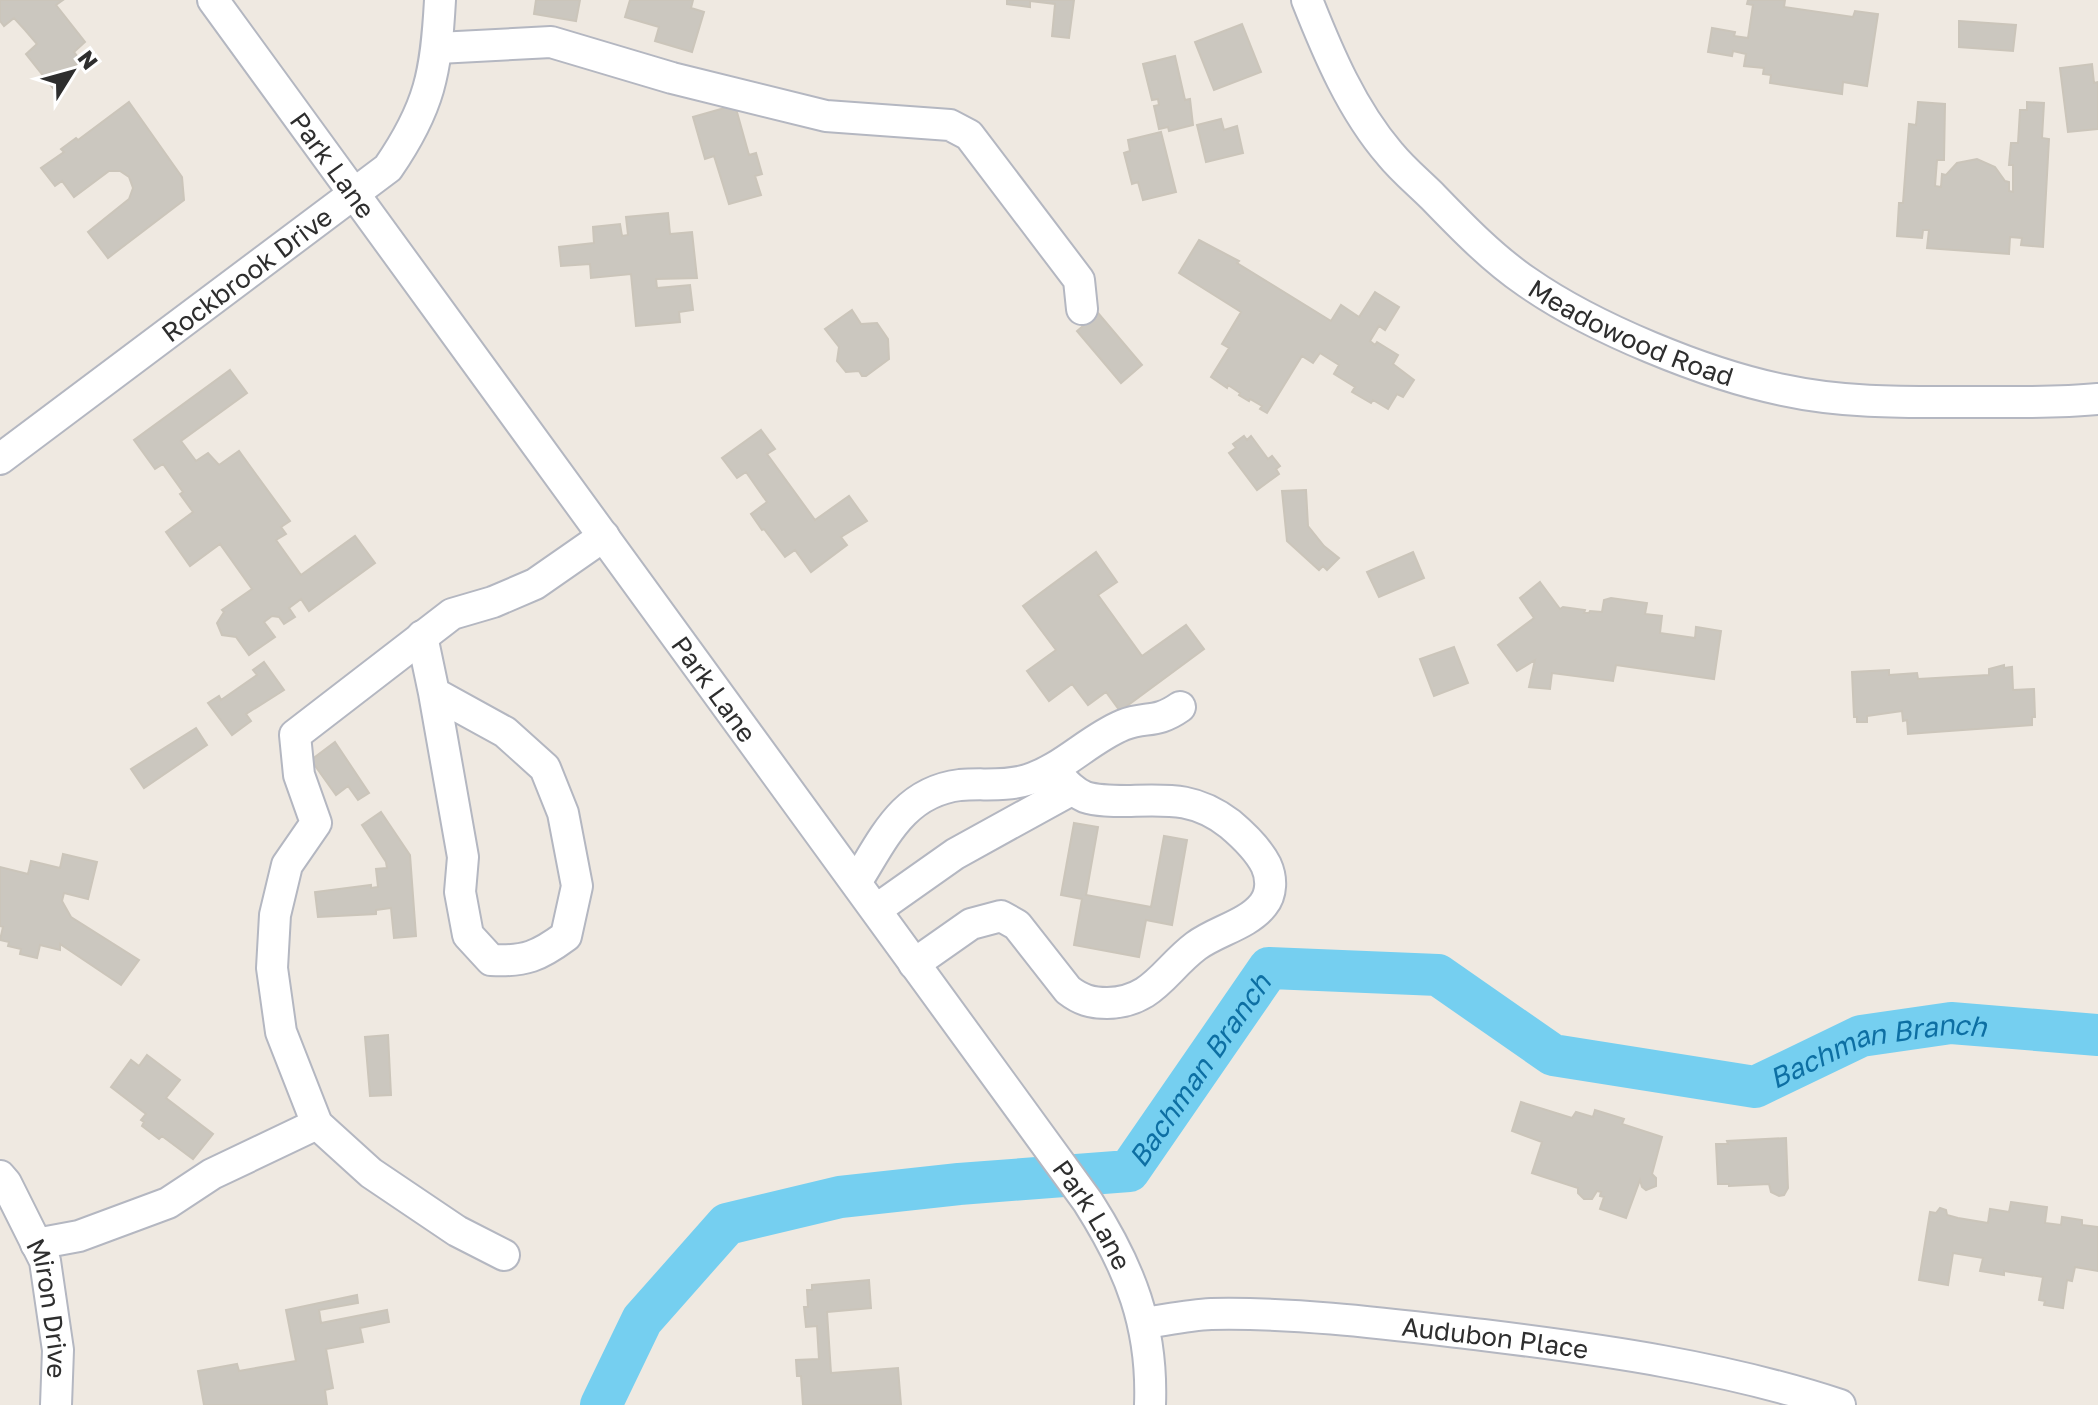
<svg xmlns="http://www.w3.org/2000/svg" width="2098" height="1405" font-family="'Golos Text',sans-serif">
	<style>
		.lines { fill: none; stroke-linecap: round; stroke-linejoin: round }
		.river { stroke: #75cff0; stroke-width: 42 }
		.building { fill: #cbc7bf; stroke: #cbc5ba; stroke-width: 2 }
		.minor-casing { stroke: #b4b7c1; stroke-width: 34 }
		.minor { stroke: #fff; stroke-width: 30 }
		.labels { text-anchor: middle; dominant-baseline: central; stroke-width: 6; stroke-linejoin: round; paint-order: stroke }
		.street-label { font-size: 26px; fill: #2e2e2e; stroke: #fff }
		.water-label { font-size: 28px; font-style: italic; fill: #0d6fa3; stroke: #fff }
	</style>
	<rect width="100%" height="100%" fill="#efe9e1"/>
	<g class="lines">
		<path class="river" id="s1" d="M 601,1405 L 642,1320 L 727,1224 L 840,1197 L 959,1184 L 1129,1171 L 1269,968 L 1438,975 L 1553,1055 L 1755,1087 L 1861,1036 L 1951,1023 L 2098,1035"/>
	</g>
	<path class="building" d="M 0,0 L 63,0 L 56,5 L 85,42 L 74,52 L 81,61 L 67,72 L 69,75 L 53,88 L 26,54 L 37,44 L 25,30 L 14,18 L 4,26 L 0,21 Z
		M 536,0 L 580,0 L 576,21 L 534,14 Z
		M 630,0 L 693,0 L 691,8 L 704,12 L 692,52 L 655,41 L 659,27 L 625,17 Z
		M 1007,0 L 1074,0 L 1069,38 L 1052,36 L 1055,4 L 1030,1 L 1030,7 L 1007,4 Z
		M 1748,0 L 1785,0 L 1784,7 L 1853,17 L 1855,11 L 1878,14 L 1867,86 L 1843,82 L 1842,94 L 1770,83 L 1771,75 L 1763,74 L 1764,68 L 1744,66 L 1746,54 L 1733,51 L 1732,56 L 1708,52 L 1712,28 L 1735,32 L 1734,36 L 1748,38 L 1753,5 L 1747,4 Z
		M 1959,21 L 2016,25 L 2013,51 L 1959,47 Z
		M 1242,24 L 1261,72 L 1214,90 L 1195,42 Z
		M 1175,56 L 1185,100 L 1190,99 L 1193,125 L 1169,131 L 1168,127 L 1159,129 L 1154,106 L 1159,105 L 1158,99 L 1152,100 L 1143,64 Z
		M 2092,64 L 2094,83 L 2098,82 L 2098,129 L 2068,132 L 2060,68 Z
		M 129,102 L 182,177 L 184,200 L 108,258 L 88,232 L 129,199 L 133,188 L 129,177 L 120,171 L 109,171 L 74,197 L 62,181 L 55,186 L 41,168 L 64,152 L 61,149 L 76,138 L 78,140 Z
		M 1918,102 L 1945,104 L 1944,160 L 1937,160 L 1935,186 L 1941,187 L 1942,174 L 1946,175 L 1957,163 L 1977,159 L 1995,167 L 2005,181 L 2009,182 L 2009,191 L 2013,192 L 2013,165 L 2009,165 L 2011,143 L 2018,143 L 2020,110 L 2027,110 L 2027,102 L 2044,103 L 2042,138 L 2049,139 L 2043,247 L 2021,245 L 2022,238 L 2010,237 L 2009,254 L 1927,248 L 1929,230 L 1923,230 L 1922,238 L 1897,236 L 1899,203 L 1903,203 L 1909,124 L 1916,125 Z
		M 735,105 L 749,155 L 756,153 L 762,174 L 755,176 L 761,195 L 729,204 L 714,156 L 705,159 L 693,117 Z
		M 1221,119 L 1224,130 L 1237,126 L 1243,153 L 1206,162 L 1197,125 Z
		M 1161,132 L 1176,192 L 1143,200 L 1138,182 L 1132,184 L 1124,153 L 1130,151 L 1128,140 Z
		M 668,213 L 670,234 L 692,232 L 697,278 L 656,279 L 657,288 L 690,285 L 693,310 L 679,312 L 680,322 L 636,326 L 631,274 L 591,278 L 590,264 L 561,266 L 559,247 L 594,243 L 593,227 L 620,224 L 622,236 L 628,235 L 626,217 Z
		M 1199,240 L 1239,261 L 1237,263 L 1331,321 L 1341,305 L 1359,317 L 1375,292 L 1399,307 L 1385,330 L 1379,326 L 1370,341 L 1375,345 L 1377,342 L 1398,355 L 1393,364 L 1414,380 L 1403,397 L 1397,394 L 1388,409 L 1373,400 L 1371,403 L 1352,392 L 1355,387 L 1334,374 L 1339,365 L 1320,353 L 1313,363 L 1302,356 L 1267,413 L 1260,409 L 1262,406 L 1250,399 L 1249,401 L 1239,395 L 1240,393 L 1228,385 L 1227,388 L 1211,377 L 1229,348 L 1222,344 L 1241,312 L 1179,273 Z
		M 852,310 L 861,324 L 877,323 L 888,339 L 889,359 L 866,376 L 862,376 L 859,371 L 846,372 L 837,361 L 839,347 L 825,329 Z
		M 1098,313 L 1142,365 L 1121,383 L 1077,331 Z
		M 230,370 L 247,393 L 181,441 L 196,461 L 208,453 L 219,465 L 239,451 L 290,521 L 281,527 L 286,534 L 276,540 L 301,575 L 355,536 L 375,563 L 309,611 L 301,599 L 289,608 L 295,617 L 284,624 L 279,617 L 272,616 L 264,622 L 275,637 L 249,655 L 236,637 L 222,635 L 217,623 L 224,612 L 222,610 L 252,589 L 220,544 L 190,566 L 166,532 L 193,512 L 180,494 L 183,492 L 163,464 L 155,469 L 134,440 Z
		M 761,430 L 775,449 L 767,454 L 815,520 L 849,496 L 867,521 L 841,537 L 847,545 L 811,572 L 795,550 L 785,557 L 764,529 L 762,530 L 751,514 L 767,502 L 746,472 L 737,478 L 722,458 Z
		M 1244,436 L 1247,440 L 1251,436 L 1268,459 L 1272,456 L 1280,466 L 1276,469 L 1279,474 L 1257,490 L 1229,453 L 1236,448 L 1233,444 Z
		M 1306,490 L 1308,526 L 1324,546 L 1339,558 L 1327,570 L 1323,566 L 1319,570 L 1287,541 L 1282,491 Z
		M 1096,552 L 1117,582 L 1098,595 L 1142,656 L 1186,625 L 1204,649 L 1120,711 L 1106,692 L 1088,705 L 1072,684 L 1049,701 L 1027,671 L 1056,650 L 1023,606 Z
		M 1413,552 L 1424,578 L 1379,597 L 1367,572 Z
		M 1540,582 L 1560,609 L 1563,607 L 1585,610 L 1584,613 L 1589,613 L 1590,611 L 1602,612 L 1604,600 L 1611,598 L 1647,603 L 1645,614 L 1662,616 L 1660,633 L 1695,638 L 1696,627 L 1721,631 L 1714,679 L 1616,665 L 1613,681 L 1552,673 L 1550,689 L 1529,687 L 1535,660 L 1517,671 L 1498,645 L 1534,618 L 1520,598 Z
		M 1454,647 L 1468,683 L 1434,696 L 1420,659 Z
		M 264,662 L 284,690 L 246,714 L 251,721 L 232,735 L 208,703 L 219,696 L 221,700 L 257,675 L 253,670 Z
		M 2004,665 L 2004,668 L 2012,667 L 2013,690 L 2034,689 L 2035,717 L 2032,717 L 2032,725 L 1908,734 L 1907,720 L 1903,721 L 1902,711 L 1867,716 L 1867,722 L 1857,722 L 1857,717 L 1854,717 L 1852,672 L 1889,670 L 1889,675 L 1917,673 L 1918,679 L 1989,675 L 1989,669 Z
		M 196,728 L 207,745 L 144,788 L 131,769 Z
		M 335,742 L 369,793 L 358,800 L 348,786 L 336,795 L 311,760 Z
		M 381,812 L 410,855 L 416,936 L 394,938 L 391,908 L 376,910 L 376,914 L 318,917 L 315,892 L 371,885 L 371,888 L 378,887 L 376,869 L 387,868 L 386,862 L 362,825 Z
		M 1074,823 L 1098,827 L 1086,895 L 1151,907 L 1164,836 L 1187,840 L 1172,925 L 1146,920 L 1139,957 L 1074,945 L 1082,899 L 1061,895 Z
		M 63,854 L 97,862 L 88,899 L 64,893 L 62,901 L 71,917 L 139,960 L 121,985 L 60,944 L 60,950 L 40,945 L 37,958 L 20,954 L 21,949 L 8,946 L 9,942 L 0,940 L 3,927 L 0,926 L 0,867 L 28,874 L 31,861 L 60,868 Z
		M 388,1035 L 391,1095 L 370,1096 L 365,1037 Z
		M 147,1055 L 180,1080 L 166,1098 L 213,1134 L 193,1159 L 162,1136 L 159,1139 L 142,1126 L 144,1122 L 141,1120 L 146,1114 L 111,1087 L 131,1060 L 139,1066 Z
		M 1521,1102 L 1572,1118 L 1576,1112 L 1593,1117 L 1595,1110 L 1624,1119 L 1622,1124 L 1662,1137 L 1652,1174 L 1656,1178 L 1656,1186 L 1646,1190 L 1642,1187 L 1640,1180 L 1626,1218 L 1600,1209 L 1604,1197 L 1600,1196 L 1601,1192 L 1597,1191 L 1592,1199 L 1584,1199 L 1578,1193 L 1578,1188 L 1532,1173 L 1542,1142 L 1512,1131 Z
		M 1786,1138 L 1788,1188 L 1784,1195 L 1779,1196 L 1771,1192 L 1769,1184 L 1729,1186 L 1729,1184 L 1718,1184 L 1716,1144 L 1728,1144 L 1727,1141 Z
		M 2011,1202 L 2047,1207 L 2045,1223 L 2061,1225 L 2062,1217 L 2082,1220 L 2082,1225 L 2098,1227 L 2098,1271 L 2075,1267 L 2072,1281 L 2067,1280 L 2063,1308 L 2044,1305 L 2045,1301 L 2039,1300 L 2043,1277 L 2004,1271 L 2004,1275 L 1980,1271 L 1983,1258 L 1953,1253 L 1948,1285 L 1919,1280 L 1930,1212 L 1936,1213 L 1940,1208 L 1946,1210 L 1947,1215 L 1958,1218 L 1988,1223 L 1990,1209 L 2009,1212 Z
		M 869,1280 L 871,1308 L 827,1312 L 831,1373 L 898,1368 L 901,1405 L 803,1405 L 801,1376 L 797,1376 L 796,1360 L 819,1359 L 817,1326 L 806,1327 L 804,1307 L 808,1307 L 807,1290 L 812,1290 L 812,1285 Z
		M 357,1295 L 358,1303 L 319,1310 L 321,1323 L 387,1310 L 389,1322 L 360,1328 L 363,1342 L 326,1349 L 333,1388 L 325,1390 L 327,1405 L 204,1405 L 198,1371 L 237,1364 L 239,1371 L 296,1361 L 286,1310 Z"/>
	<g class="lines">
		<defs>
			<g id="minor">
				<path id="s2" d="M 213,0 L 1088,1202 C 1130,1268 1153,1326 1150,1405"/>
				<path id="s3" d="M 1307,0 C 1328,53 1352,110 1390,154 C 1403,170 1419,183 1433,197 C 1462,227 1493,259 1527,282 C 1593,328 1705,374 1783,390 C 1847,404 1912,402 1977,402 C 2017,402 2058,403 2098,399"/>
				<path d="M 438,48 L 551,42 L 672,78 L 826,116 L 950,125 L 969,135 L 1079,280 L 1082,309"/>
				<path id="s4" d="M 0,459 L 388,168 C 430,107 436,73 440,0"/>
				<path d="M 422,636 L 434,693 L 505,732 L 545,768 L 563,813 L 577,886 L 566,936 C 539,956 525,962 491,960 L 468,935 L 460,892 L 463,857 L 434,693"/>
				<path d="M 857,881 C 884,838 903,792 960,785 C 982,783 1005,787 1027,780 C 1063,769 1089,739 1123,725 C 1146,716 1156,724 1180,707"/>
				<path d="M 877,909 L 955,854 L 1071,790"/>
				<path d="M 914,964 L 971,924 L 1001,916 L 1017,925 L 1068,990 C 1081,1000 1091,1003 1107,1003 C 1153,1002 1164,970 1196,946 C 1216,931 1247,925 1263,905 C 1272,894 1272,878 1266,865 C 1258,849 1243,835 1230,824 C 1195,797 1168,800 1127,801 C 1113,801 1097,801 1085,797 C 1071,791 1063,780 1053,769"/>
				<path id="s5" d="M 0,1176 L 6,1183 L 45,1261 L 58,1350 L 56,1405"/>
				<path d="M 36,1244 L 79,1236 L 168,1203 L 212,1174 L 317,1124"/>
				<path d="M 504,1255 L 457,1231 L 371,1173 L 317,1124 L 281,1032 L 272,968 L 275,915 L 287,865 L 316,823 L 299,775 L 295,735 L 452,614 L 493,602 L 535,584 L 604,536"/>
				<path id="s6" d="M 1145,1323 C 1166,1320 1189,1315 1211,1314 C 1298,1312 1396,1325 1483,1335 C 1604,1350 1725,1367 1840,1405"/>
			</g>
		</defs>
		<use href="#minor" class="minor-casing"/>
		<use href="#minor" class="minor"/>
	</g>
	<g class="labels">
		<g class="street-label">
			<text stroke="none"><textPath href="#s2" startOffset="204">Park Lane</textPath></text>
			<text stroke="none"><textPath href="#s4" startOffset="308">Rockbrook Drive</textPath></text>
			<text stroke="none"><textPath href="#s3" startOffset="480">Meadowood Road</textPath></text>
			<text stroke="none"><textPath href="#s2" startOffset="852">Park Lane</textPath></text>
			<text stroke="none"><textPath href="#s2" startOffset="1500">Park Lane</textPath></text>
			<text stroke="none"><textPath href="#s5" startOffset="144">Miron Drive</textPath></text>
			<text stroke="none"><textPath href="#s6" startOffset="352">Audubon Place</textPath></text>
		</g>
		<g class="water-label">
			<text stroke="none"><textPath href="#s1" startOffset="1520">Bachman Branch</textPath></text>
			<text stroke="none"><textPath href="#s1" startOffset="752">Bachman Branch</textPath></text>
		</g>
	</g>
	<g transform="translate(72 72) rotate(53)" stroke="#ffffff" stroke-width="6" paint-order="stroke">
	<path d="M0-6L14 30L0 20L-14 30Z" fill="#2e2e2e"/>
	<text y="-12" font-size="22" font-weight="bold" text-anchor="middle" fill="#2e2e2e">N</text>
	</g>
</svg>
